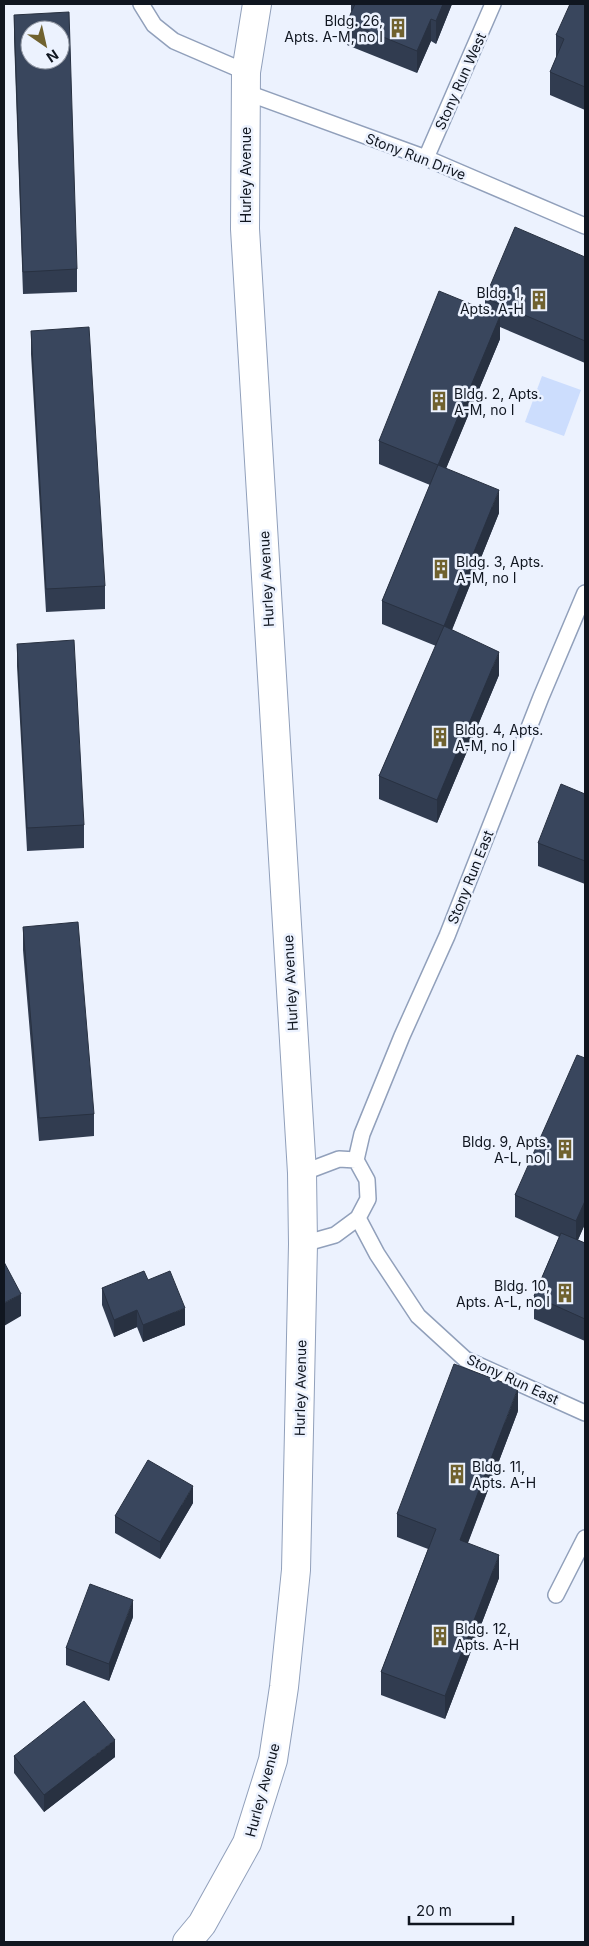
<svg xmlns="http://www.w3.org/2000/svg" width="589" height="1946" font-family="Inter,sans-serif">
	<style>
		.green { fill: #ccddfd }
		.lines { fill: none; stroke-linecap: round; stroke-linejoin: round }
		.lane-casing { stroke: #91a0bb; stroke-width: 18 }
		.secondary-casing { stroke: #91a0bb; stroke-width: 30 }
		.lane { stroke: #fff; stroke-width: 15 }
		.secondary { stroke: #fff; stroke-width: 28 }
		.wall { fill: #313c50 }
		.shaded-wall { fill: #283141 }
		.building { fill: #39465d; stroke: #283141; fill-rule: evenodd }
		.labels { text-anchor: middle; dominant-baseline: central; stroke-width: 5; stroke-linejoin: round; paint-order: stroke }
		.poi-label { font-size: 14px; fill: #101620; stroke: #ecf2fe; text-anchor: start }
		.street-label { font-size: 14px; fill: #101620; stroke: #ecf2fe }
	</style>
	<rect width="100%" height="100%" fill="#ecf2fe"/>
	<path class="green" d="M 542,376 L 581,390 L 564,436 L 525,422 Z"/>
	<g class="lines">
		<defs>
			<path id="lane" d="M 141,4 L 154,25 L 174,41 L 246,72
				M 245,92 L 426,158 L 585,226
				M 426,158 L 493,4
				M 302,1173 L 339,1159 L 356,1160
				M 358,1218 L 377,1254 L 418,1316 L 465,1359 L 585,1413
				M 303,1244 L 335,1235 L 358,1218 L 368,1199 L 367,1180 L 356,1160 L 362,1134 L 402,1036 L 447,936 L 541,697 L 585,593
				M 556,1595 L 585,1538"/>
			<path id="secondary" d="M 187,1942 L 202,1924 L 247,1843 L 273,1760 L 284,1687 L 296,1570 L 303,1244 L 302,1173 L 245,229 L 246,72 L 257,4"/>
		</defs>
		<use href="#lane" class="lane-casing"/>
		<use href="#secondary" class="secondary-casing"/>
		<use href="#lane" class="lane"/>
		<use href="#secondary" class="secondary"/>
	</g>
	<path class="wall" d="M 351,4 L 452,4 L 436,44 L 431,41 L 417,73 L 347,45 L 347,22 L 352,11 L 351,11 Z
		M 585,4 L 585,110 L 550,95 L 550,72 L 556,58 L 556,35 Z
		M 14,15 L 77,269 L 77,292 L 23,294 L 14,38 Z
		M 585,257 L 585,363 L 500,327 L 500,339 L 446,468 L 499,513 L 452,630 L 499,675 L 437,823 L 379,799 L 379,776 L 436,646 L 382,624 L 382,601 L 430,485 L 379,464 L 379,441 L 485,310 L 485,298 Z
		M 31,331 L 105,586 L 105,609 L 46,612 L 31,354 Z
		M 17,644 L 84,825 L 84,848 L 27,851 L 17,666 Z
		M 585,794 L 585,884 L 538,866 L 538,843 Z
		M 23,927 L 94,1114 L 94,1136 L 39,1141 L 23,950 Z
		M 585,1058 L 585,1224 L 578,1240 L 585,1243 L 585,1341 L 534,1319 L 534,1296 L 559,1237 L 515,1217 L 515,1195 Z
		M 148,1280 L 185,1325 L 143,1342 L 137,1327 L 114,1337 L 102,1305 L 102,1288 Z
		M 518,1411 L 468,1543 L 499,1578 L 445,1719 L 381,1695 L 381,1672 L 428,1549 L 397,1537 L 397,1514 Z
		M 193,1503 L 160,1559 L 115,1533 L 115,1516 Z
		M 133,1617 L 109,1681 L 66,1665 L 66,1648 Z
		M 14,1756 L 115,1757 L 44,1812 L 14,1773 Z"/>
	<path class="shaded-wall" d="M 443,4 L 452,4 L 436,44 L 436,21 Z
		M 431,19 L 431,41 L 417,73 L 417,51 Z
		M 500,316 L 500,339 L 438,488 L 438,465 Z
		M 499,490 L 499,513 L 444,649 L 444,626 Z
		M 499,652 L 499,675 L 437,823 L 437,800 Z
		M 585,1201 L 585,1224 L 576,1244 L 576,1221 Z
		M 21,1294 L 21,1316 L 4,1326 L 4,1303 Z
		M 185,1308 L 185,1325 L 143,1342 L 143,1325 Z
		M 137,1310 L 137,1327 L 114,1337 L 114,1320 Z
		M 518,1388 L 518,1411 L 460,1563 L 460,1540 Z
		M 193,1486 L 193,1503 L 160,1559 L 160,1542 Z
		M 499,1555 L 499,1578 L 445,1719 L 445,1696 Z
		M 133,1600 L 133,1617 L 109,1681 L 109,1664 Z
		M 115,1740 L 115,1757 L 44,1812 L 44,1795 Z"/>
	<path class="building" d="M 355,4 L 443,4 L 436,21 L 431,19 L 417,51 L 347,22 Z
		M 570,4 L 585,4 L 585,87 L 550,72 L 564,39 L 556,35 Z
		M 69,12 L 77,269 L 23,272 L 14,15 ZM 30,30 L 60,30 L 60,60 L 30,60 Z
		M 515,227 L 585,257 L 585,341 L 485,298 Z
		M 439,291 L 500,316 L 438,465 L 379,441 Z
		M 89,327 L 105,586 L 46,589 L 31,331 Z
		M 438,465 L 499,490 L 444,626 L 382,601 Z
		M 444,626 L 499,652 L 437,800 L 379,776 Z
		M 74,640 L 84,825 L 27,828 L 17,644 Z
		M 561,784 L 585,794 L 585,861 L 538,843 Z
		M 78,922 L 94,1114 L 39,1118 L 23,927 Z
		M 577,1055 L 585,1058 L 585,1201 L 576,1221 L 515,1195 Z
		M 561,1233 L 585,1243 L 585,1319 L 534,1296 Z
		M 4,1262 L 21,1294 L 4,1303 Z
		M 144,1271 L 148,1280 L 170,1271 L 185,1308 L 143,1325 L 137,1310 L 114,1320 L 102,1288 Z
		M 454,1364 L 518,1388 L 460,1540 L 499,1555 L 445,1696 L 381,1672 L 436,1529 L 397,1514 Z
		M 148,1460 L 193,1486 L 160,1542 L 115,1516 Z
		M 90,1584 L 133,1600 L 109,1664 L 66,1648 Z
		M 84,1701 L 115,1740 L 44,1795 L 14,1756 Z"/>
	<defs>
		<symbol id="building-bare" viewBox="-9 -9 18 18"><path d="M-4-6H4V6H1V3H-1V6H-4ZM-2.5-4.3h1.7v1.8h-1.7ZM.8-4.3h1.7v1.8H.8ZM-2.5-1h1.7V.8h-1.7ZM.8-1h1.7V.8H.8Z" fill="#70622f" stroke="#ecf2fe" stroke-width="2.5" paint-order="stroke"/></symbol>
	</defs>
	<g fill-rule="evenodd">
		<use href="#building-bare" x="384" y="14" width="28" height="28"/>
		<use href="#building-bare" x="525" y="286" width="28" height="28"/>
		<use href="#building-bare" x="425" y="387" width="28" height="28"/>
		<use href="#building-bare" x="427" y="555" width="28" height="28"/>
		<use href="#building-bare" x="426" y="723" width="28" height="28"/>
		<use href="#building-bare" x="551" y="1135" width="28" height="28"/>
		<use href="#building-bare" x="551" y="1279" width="28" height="28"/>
		<use href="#building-bare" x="443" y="1460" width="28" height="28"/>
		<use href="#building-bare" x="426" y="1622" width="28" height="28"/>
	</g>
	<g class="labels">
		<g class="poi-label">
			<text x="383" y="20" text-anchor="end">Bldg. 26,<tspan x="383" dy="16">Apts. A-M, no I</tspan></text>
			<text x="524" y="292" text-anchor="end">Bldg. 1,<tspan x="524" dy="16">Apts. A-H</tspan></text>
			<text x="454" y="393">Bldg. 2, Apts.<tspan x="454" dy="16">A-M, no I</tspan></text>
			<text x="456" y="561">Bldg. 3, Apts.<tspan x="456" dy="16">A-M, no I</tspan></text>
			<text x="455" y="729">Bldg. 4, Apts.<tspan x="455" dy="16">A-M, no I</tspan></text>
			<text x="550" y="1141" text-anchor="end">Bldg. 9, Apts.<tspan x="550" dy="16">A-L, no I</tspan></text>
			<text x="550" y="1285" text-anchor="end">Bldg. 10,<tspan x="550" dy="16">Apts. A-L, no I</tspan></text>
			<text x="472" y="1466">Bldg. 11,<tspan x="472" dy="16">Apts. A-H</tspan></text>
			<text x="455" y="1628">Bldg. 12,<tspan x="455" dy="16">Apts. A-H</tspan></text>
		</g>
		<g class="street-label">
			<text transform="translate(460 81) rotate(-66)">Stony Run West</text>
			<text transform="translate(416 156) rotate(21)">Stony Run Drive</text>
			<text transform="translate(245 175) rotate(-90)">Hurley Avenue</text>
			<text transform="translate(266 579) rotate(-93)">Hurley Avenue</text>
			<text transform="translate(470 877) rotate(-68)">Stony Run East</text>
			<text transform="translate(290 983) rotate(-93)">Hurley Avenue</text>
			<text transform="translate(513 1379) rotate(25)">Stony Run East</text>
			<text transform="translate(300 1388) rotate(-89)">Hurley Avenue</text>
			<text transform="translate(262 1790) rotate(-75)">Hurley Avenue</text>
		</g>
	</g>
	<rect width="589" height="1946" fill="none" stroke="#101620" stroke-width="10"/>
	<g transform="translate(45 45) rotate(146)"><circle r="24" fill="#ecf2fe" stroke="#949aa5"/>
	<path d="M0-4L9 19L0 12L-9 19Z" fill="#70622f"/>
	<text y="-8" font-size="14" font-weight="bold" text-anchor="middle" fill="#101620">N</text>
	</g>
	<path d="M409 1916v8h104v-8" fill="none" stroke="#101620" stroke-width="2.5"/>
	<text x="416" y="1916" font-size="15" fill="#101620" stroke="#ecf2fe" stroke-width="4" paint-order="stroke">20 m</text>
</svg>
